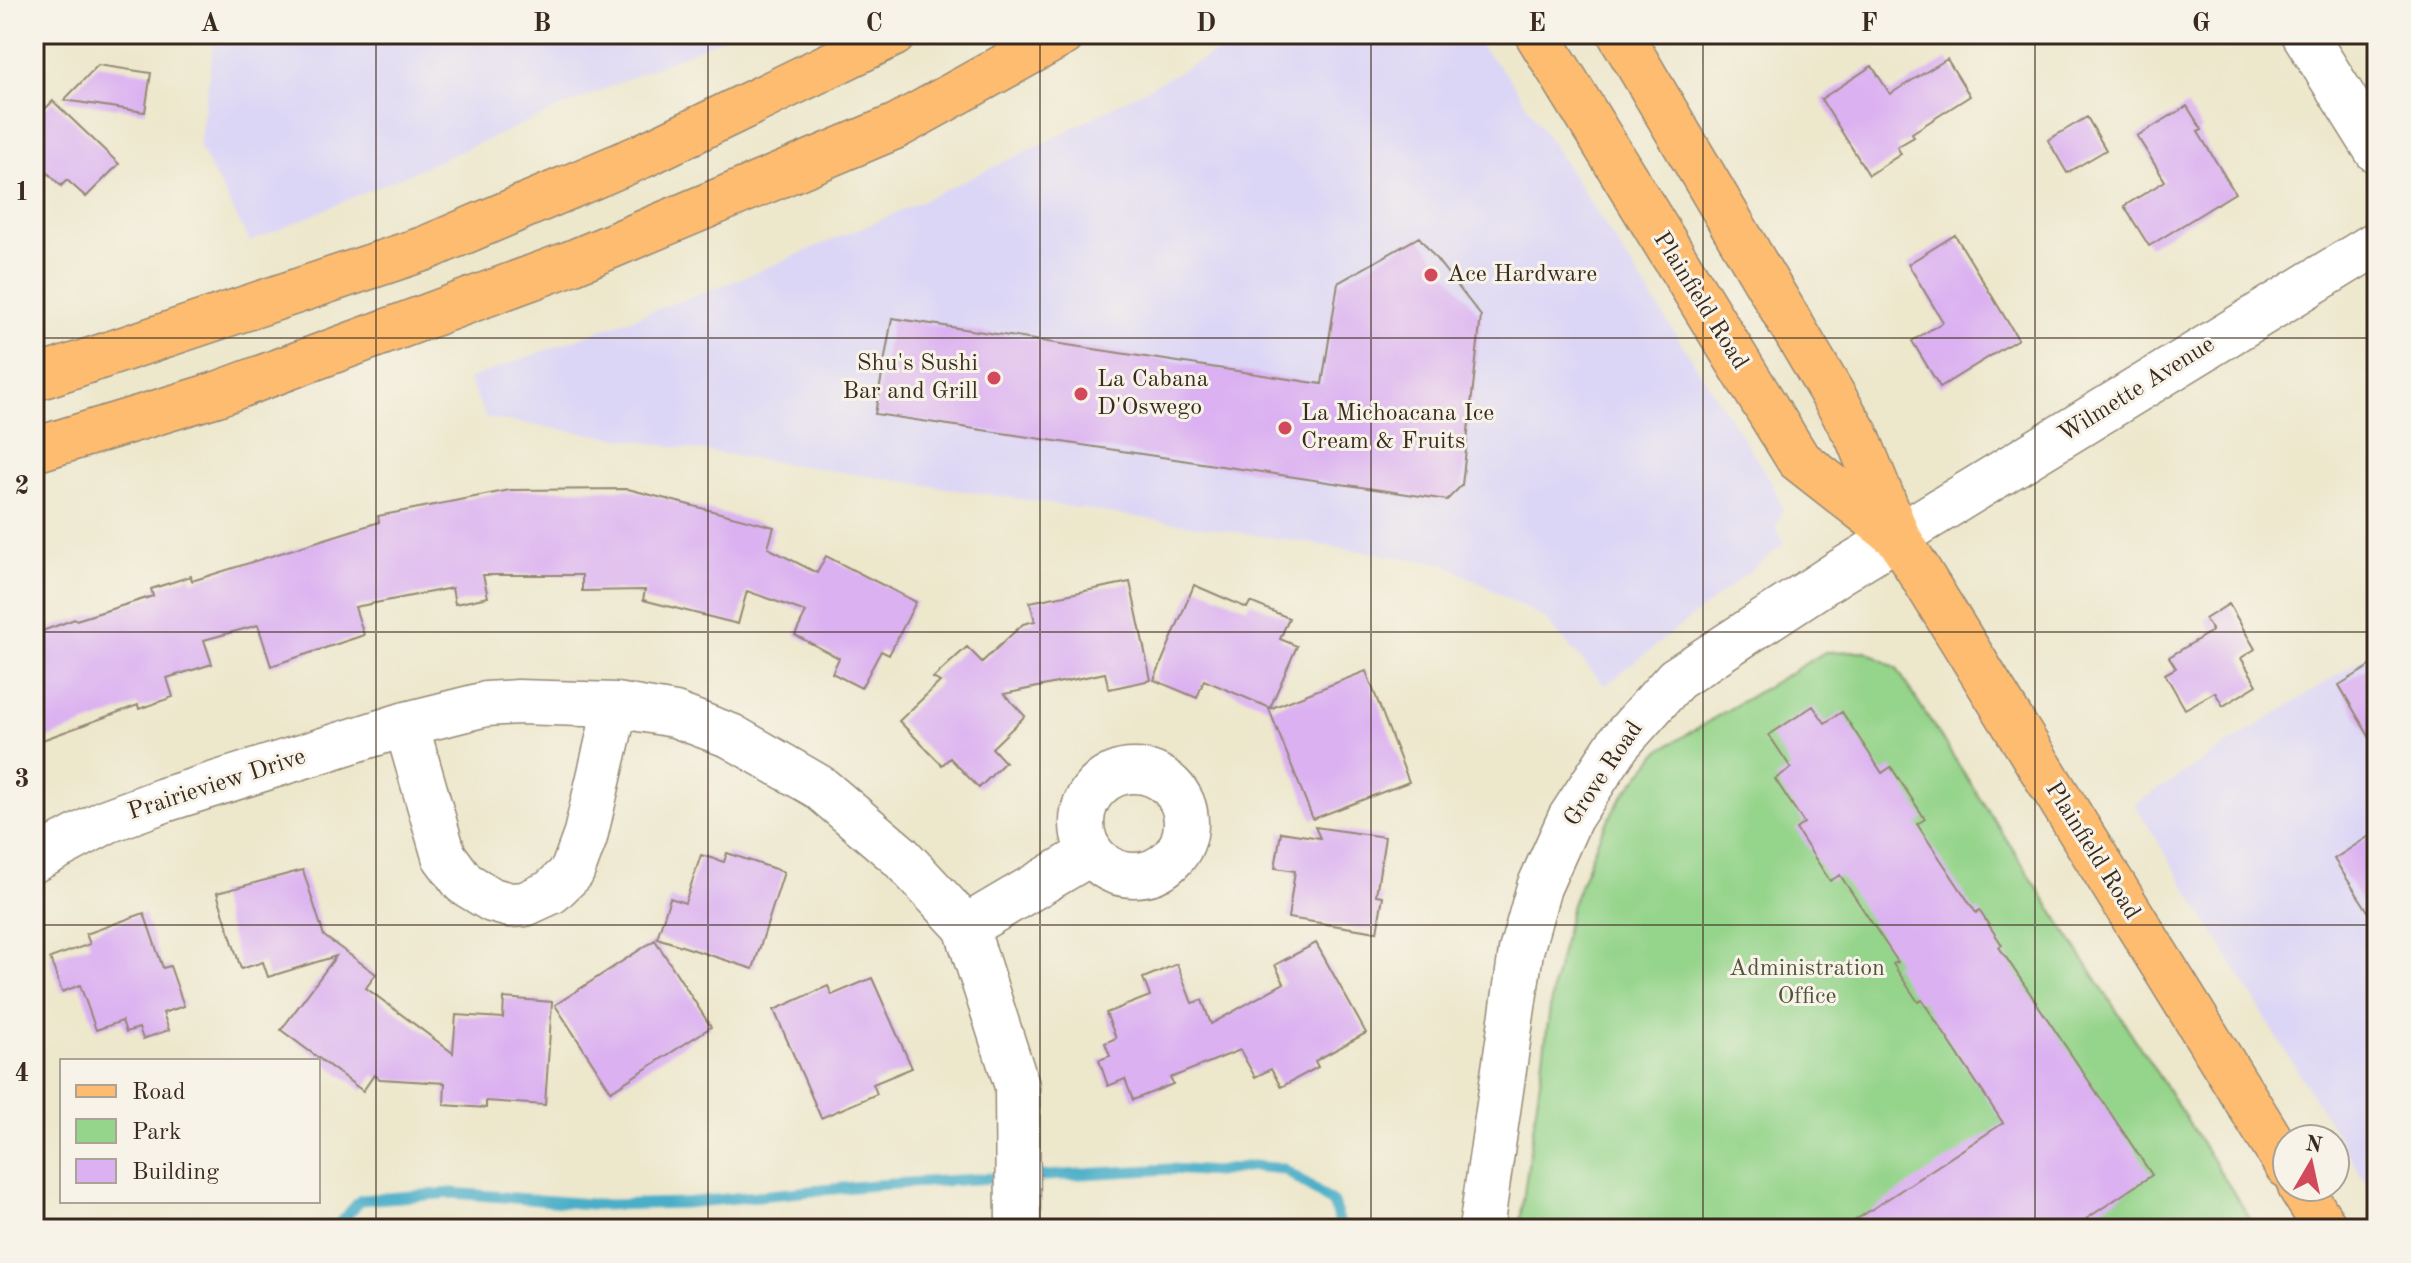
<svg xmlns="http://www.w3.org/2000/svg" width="2411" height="1263" font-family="'Old Standard TT',serif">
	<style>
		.built { fill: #dcd6f6 }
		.green { fill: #95d48b; stroke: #687f54; stroke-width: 2 }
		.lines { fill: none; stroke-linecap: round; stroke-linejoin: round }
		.stream { stroke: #49aec8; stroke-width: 11 }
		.building { fill: #dbb1f1 }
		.minor-casing { stroke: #948875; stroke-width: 47 }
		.major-casing { stroke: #948875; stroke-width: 47 }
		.minor { stroke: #fff; stroke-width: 44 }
		.major { stroke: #febc70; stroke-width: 44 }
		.grid { fill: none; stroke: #3b2a1e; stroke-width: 2; stroke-opacity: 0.55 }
		.poi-dot { fill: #d1495b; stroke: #f7f3e8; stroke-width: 3 }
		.labels { text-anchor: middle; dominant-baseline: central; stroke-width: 6; stroke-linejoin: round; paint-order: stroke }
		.poi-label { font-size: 24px; fill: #3b2a1e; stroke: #f7f3e8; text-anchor: start }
		.street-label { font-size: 24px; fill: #3b2a1e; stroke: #f7f3e8 }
		.park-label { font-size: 24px; fill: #525439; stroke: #f7f3e8 }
		.neatline { fill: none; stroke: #3b2a1e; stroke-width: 3 }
		.grid-label { font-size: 26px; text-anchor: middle; font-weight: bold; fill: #3b2a1e }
	</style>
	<rect width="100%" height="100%" fill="#f7f3e8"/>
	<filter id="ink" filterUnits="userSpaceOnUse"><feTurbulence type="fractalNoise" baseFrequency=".0125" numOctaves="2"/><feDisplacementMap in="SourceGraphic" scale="16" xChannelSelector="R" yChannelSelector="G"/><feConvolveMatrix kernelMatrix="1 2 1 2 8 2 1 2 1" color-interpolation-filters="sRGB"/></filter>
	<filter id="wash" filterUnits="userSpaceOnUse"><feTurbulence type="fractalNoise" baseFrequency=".006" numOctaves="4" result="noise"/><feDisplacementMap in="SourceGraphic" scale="32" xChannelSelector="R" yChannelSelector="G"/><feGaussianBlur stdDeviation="1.8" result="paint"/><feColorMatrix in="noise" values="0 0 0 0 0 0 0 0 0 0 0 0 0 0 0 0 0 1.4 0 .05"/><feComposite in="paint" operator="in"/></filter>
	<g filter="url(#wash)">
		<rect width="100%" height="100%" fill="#ede7cc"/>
		<path class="built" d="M 215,34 L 732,34 L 250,242 L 199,147 Z
			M 1250,34 L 1469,34 L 1508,76 L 1771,481 L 1783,508 L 1776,527 L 1784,544 L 1605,686 L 1545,619 L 1445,564 L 486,418 L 468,379 L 742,278 L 885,218 L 1050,140 Z
			M 2377,649 L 2377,1201 L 2135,804 Z"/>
		<path class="green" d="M 1866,651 L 1897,669 L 2257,1229 L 1519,1229 L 1553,987 L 1572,904 L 1601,833 L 1621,798 L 1659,751 L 1825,652 Z"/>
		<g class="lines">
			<path class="stream" d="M 1028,1177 L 1171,1169 L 1216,1172 L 1252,1166 L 1284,1169 L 1333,1203 L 1342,1229
				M 334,1229 L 361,1200 L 452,1193 L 603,1205 L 684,1203 L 875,1185 L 1011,1177"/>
		</g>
		<g id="blocks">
			<path class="building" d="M 1947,59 L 1970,96 L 1912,133 L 1914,137 L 1897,147 L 1901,154 L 1869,175 L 1821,99 L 1872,66 L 1890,94 Z
				M 98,65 L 151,73 L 145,112 L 64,100 Z
				M 53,101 L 119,164 L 86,197 L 67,180 L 61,186 L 34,159 L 34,120 Z
				M 2187,106 L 2202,130 L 2198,132 L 2235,193 L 2149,246 L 2124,206 L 2165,181 L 2137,136 Z
				M 2087,117 L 2106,150 L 2067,173 L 2048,140 Z
				M 1955,235 L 2018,339 L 1940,387 L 1912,341 L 1943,322 L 1908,264 Z
				M 1419,237 L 1481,316 L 1462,485 L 1447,500 L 875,414 L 892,318 L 1322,384 L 1338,283 Z
				M 628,489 L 774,527 L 768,548 L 817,573 L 826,556 L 916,602 L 889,655 L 881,651 L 861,688 L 832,673 L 839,658 L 795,635 L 806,612 L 747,591 L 738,624 L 643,600 L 645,590 L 582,591 L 582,575 L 483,575 L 488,597 L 455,604 L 452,588 L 355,607 L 364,635 L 271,666 L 258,625 L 204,640 L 212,664 L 167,678 L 173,697 L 139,709 L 138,705 L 34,743 L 34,634 L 75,619 L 76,620 L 153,596 L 151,589 L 191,576 L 192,581 L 379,522 L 378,516 L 510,490 Z
				M 1130,582 L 1151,680 L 1109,689 L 1105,673 L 1004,694 L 1025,716 L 992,748 L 1005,762 L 979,788 L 950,758 L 942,765 L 899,721 L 940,682 L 933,678 L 967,647 L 982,662 L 1023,624 L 1035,621 L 1030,602 Z
				M 1194,585 L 1247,608 L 1250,602 L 1289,618 L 1280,639 L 1297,646 L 1270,708 L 1204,680 L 1197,698 L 1154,680 Z
				M 2229,604 L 2255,649 L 2241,658 L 2257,685 L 2223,706 L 2215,692 L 2185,709 L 2165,674 L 2176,668 L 2169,657 L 2212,631 L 2205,619 Z
				M 2377,662 L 2377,750 L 2339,685 Z
				M 1366,671 L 1409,782 L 1313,819 L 1269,709 Z
				M 1813,706 L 1825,723 L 1842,712 L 1882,773 L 1891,767 L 1925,819 L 1917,824 L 1976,913 L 1979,910 L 2002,945 L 1999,947 L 2152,1175 L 2071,1229 L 1842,1229 L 2003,1123 L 1922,1000 L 1918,1002 L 1893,964 L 1898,962 L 1840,875 L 1830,881 L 1796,829 L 1804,823 L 1775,779 L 1791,768 L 1769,735 Z
				M 1315,827 L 1385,837 L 1376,895 L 1383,896 L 1377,932 L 1288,918 L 1295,871 L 1275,868 L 1281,832 L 1320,838 Z
				M 2377,831 L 2377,925 L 2334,859 Z
				M 727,853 L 784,872 L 753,969 L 657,938 L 670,898 L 685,903 L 701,855 L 724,862 Z
				M 303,870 L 324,936 L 376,974 L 366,988 L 453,1053 L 456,1015 L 503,1018 L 504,998 L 552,1002 L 545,1105 L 486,1101 L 486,1108 L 444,1105 L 445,1083 L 380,1079 L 374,1075 L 363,1091 L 281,1030 L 336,956 L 268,977 L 263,962 L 241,969 L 217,893 Z
				M 144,913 L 163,968 L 170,966 L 184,1006 L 163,1013 L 169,1030 L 143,1039 L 139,1028 L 126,1032 L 122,1021 L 96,1030 L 80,985 L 62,992 L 50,958 L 90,944 L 86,934 Z
				M 655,940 L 711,1027 L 611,1091 L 555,1005 Z
				M 1316,943 L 1366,1033 L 1315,1061 L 1318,1067 L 1281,1087 L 1271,1069 L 1255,1077 L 1240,1050 L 1170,1078 L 1173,1084 L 1133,1100 L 1125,1079 L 1108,1086 L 1099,1060 L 1110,1056 L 1105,1043 L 1116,1038 L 1106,1013 L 1150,996 L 1143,978 L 1177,964 L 1192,1003 L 1202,1000 L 1211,1024 L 1284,983 L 1275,965 Z
				M 872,978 L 912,1068 L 873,1084 L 877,1094 L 821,1118 L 774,1010 L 828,986 L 832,995 Z"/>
		</g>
	</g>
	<g filter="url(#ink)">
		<use href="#blocks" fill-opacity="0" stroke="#948875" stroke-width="2"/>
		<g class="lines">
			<defs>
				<path id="minor" d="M 2304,34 L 2377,151
					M 406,724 L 444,856 L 464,883 L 492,900 L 510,905 L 525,904 L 551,892 L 572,872 L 585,837 L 616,705
					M1082 823a52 52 0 1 1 104 0a52 52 0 1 1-104 0Z
					M 34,860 L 107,821 L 164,800 L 406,724 L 486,704 L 518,702 L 616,705 L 675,715 L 731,736 L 819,787 L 900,856 L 966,927 L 1017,1086 L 1018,1229
					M 966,927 L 1091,853
					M 1481,1229 L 1521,951 L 1539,887 L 1570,818 L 1619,743 L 1676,679 L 1838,573 L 2377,243"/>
				<path id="major" d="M 1537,34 L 1798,459 L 1895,535
					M 1620,34 L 1857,436 L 1898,537 L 2287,1166
					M 34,379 L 426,248 L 642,156 L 894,34
					M 34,450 L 217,394 L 571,263 L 897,126 L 1063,34
					M 2300,1187 L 2326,1229"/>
			</defs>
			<use href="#minor" class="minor-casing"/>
			<use href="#major" class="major-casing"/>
			<use href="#minor" class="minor"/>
			<use href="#major" class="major"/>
		</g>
	</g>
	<path class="grid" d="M 376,34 L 376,1229M 708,34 L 708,1229M 1040,34 L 1040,1229M 1371,34 L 1371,1229M 1703,34 L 1703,1229M 2035,34 L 2035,1229M 34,338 L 2377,338M 34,632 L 2377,632M 34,925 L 2377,925"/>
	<g class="poi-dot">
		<circle cx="1431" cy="275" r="8"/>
		<circle cx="994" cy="378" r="8"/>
		<circle cx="1081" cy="394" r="8"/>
		<circle cx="1285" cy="428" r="8"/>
	</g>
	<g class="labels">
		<g class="poi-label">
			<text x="1447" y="275">Ace Hardware</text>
			<text x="978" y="364" text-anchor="end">Shu's Sushi<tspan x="978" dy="28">Bar and Grill</tspan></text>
			<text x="1097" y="380">La Cabana<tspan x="1097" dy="28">D'Oswego</tspan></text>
			<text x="1301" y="414">La Michoacana Ice<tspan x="1301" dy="28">Cream &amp; Fruits</tspan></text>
		</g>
		<g class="street-label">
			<text transform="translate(1700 301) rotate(58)">Plainfield Road</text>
			<text transform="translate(2137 390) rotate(-32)">Wilmette Avenue</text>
			<text transform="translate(1604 774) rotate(-56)">Grove Road</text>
			<text transform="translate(217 785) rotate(-18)">Prairieview Drive</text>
			<text transform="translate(2092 851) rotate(58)">Plainfield Road</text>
		</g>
		<g class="park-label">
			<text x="1807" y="969">Administration<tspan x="1807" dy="28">Office</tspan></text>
		</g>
	</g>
	<rect width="2411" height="1263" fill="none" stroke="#f7f3e8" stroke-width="88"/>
	<rect x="60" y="1059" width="260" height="144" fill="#f7f3e8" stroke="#aca397" stroke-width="2"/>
	<rect x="76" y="1085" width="40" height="12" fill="#febc70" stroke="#aca397" stroke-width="2"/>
	<text x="132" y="1099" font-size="24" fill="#3b2a1e">Road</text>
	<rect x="76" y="1119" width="40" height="24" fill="#95d48b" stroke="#aca397" stroke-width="2"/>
	<text x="132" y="1139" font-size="24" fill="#3b2a1e">Park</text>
	<rect x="76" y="1159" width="40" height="24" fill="#dbb1f1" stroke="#aca397" stroke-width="2"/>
	<text x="132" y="1179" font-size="24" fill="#3b2a1e">Building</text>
	<g transform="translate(2311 1163) rotate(9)"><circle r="38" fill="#f7f3e8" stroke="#aca397" stroke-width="2"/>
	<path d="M0-6L14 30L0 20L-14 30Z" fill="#d1495b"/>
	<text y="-12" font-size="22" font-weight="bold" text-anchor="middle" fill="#3b2a1e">N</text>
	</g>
	<rect x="44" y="44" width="2323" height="1175" class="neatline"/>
	<g class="grid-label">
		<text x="210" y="31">A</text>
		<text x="542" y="31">B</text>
		<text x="874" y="31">C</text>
		<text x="1206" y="31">D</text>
		<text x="1537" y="31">E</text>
		<text x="1869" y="31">F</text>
		<text x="2201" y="31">G</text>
		<text x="22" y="200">1</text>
		<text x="22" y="494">2</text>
		<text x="22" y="787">3</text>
		<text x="22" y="1081">4</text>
	</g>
</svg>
